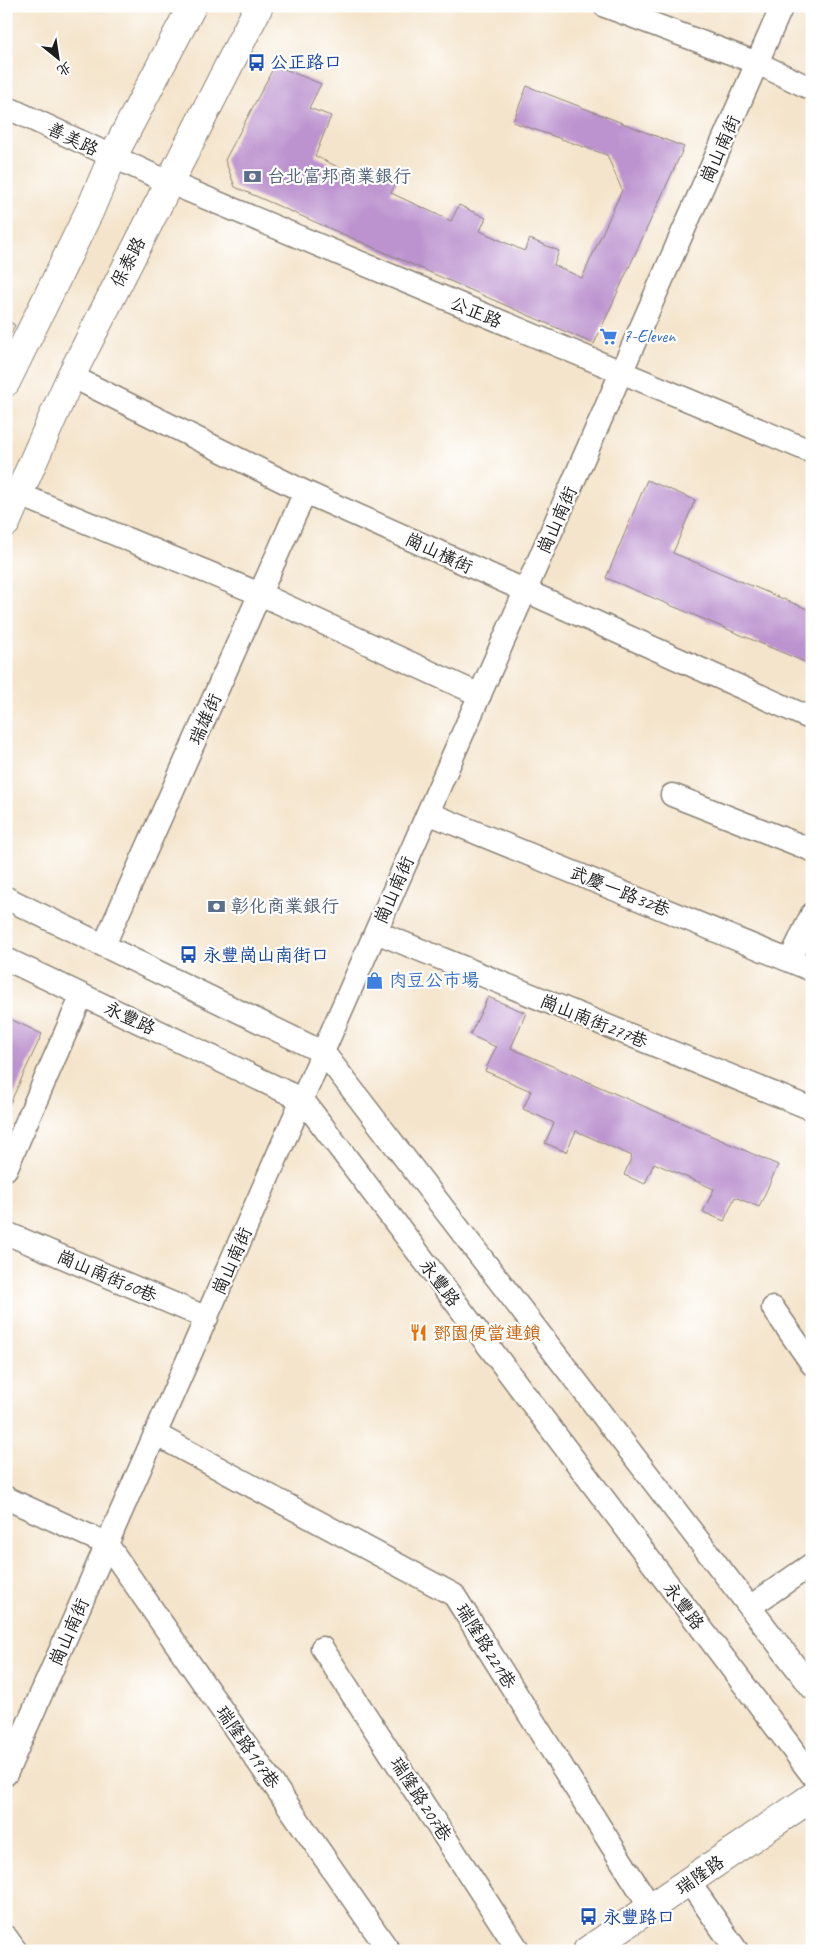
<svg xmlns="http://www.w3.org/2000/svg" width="818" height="1957" font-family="Caveat,'LXGW WenKai TC',sans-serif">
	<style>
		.building { fill: #bc93cf }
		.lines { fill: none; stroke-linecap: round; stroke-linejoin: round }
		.minor-casing { stroke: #888074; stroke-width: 25 }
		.tertiary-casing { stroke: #888074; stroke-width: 30 }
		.minor { stroke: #fff; stroke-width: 22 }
		.tertiary { stroke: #fff; stroke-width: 28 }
		.labels { text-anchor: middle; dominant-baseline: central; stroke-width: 4.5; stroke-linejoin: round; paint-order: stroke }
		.transit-label { font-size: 18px; fill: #164399; stroke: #fff; text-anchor: start }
		.street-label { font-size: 18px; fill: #1c1c1c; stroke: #fff }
		.service-label { font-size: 18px; fill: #4e5e75; stroke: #fff; text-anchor: start }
		.shop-label { font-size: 18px; fill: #366cbe; stroke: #fff; text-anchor: start }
		.food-label { font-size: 18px; fill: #c56008; stroke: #fff; text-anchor: start }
	</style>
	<rect width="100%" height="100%" fill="#fff"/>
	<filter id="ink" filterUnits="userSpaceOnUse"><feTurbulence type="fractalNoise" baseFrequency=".02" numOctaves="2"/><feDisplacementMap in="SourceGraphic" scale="10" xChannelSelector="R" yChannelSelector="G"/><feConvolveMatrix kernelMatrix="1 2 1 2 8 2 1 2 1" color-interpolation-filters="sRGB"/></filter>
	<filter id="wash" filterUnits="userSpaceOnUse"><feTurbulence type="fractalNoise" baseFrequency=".0096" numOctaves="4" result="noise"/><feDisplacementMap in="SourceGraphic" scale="20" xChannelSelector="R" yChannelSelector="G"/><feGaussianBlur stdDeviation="1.12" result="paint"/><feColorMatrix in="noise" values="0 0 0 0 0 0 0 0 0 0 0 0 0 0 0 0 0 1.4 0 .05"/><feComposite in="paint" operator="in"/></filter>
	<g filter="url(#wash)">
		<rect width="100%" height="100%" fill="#f4e4cb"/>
		<g id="blocks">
			<path class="building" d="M 275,65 L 321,84 L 309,108 L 331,116 L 315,156 L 365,180 L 371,167 L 398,179 L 391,193 L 451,221 L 459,205 L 486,218 L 480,231 L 524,251 L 530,239 L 559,251 L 554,265 L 582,278 L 622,190 L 607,155 L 513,122 L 527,86 L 684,147 L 594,344 L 235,187 L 225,160 Z
				M 6,320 L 15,325 L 6,343 Z
				M 647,480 L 695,500 L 673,553 L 812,611 L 812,665 L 606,578 Z
				M 488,997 L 526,1013 L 511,1048 L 778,1165 L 759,1207 L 735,1197 L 724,1221 L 703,1212 L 714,1189 L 654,1163 L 645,1184 L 624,1175 L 632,1156 L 576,1131 L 566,1152 L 545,1143 L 554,1123 L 523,1109 L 531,1091 L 485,1071 L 496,1047 L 470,1035 Z
				M 6,1017 L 42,1034 L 6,1112 Z"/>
		</g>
	</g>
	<g filter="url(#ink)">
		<use href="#blocks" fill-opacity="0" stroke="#888074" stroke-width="1"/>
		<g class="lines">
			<defs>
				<path id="minor" d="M 605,6 L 757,63 L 812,89
					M 6,107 L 168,182 L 812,452
					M 71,376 L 305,492 L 812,719
					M 6,489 L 260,594 L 480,695
					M 672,795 L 812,850
					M 428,813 L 812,970
					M 6,898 L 324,1053 L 812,1688
					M 376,932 L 812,1109
					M 104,945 L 305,492
					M 6,959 L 303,1100 L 812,1775
					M 790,960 L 812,914
					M 6,1169 L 82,995
					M 6,1233 L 207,1318
					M 773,1308 L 812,1364
					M 155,1434 L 454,1595 L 651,1908
					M 6,1498 L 107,1544 L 389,1951
					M 751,1606 L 812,1564
					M 322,1648 L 519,1951
					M 6,1774 L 782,6
					M 689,1882 L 737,1951
					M 6,1937 L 16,1951"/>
				<path id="tertiary" d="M 6,382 L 90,210 L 112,158 L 192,6
					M 6,523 L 71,376 L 259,6
					M 587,1951 L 812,1797"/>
			</defs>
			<use href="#minor" class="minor-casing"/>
			<use href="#tertiary" class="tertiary-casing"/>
			<use href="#minor" class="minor"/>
			<use href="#tertiary" class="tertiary"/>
		</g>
	</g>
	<defs>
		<symbol id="bus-bare" viewBox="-9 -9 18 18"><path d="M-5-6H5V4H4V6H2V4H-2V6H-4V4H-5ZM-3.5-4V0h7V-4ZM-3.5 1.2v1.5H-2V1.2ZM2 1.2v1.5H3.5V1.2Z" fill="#1a4fb4" stroke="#fff" stroke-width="2.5" paint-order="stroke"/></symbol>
		<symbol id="bank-bare" viewBox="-9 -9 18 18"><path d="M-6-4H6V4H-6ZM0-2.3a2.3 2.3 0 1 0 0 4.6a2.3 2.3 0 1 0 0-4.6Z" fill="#5c6f8a" stroke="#fff" stroke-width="2.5" paint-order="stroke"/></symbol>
		<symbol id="supermarket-bare" viewBox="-9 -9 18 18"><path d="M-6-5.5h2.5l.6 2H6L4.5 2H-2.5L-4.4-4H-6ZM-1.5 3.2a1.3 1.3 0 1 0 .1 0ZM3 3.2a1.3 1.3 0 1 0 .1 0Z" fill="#3f7fe0" stroke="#fff" stroke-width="2.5" paint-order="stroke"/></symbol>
		<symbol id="shop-bare" viewBox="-9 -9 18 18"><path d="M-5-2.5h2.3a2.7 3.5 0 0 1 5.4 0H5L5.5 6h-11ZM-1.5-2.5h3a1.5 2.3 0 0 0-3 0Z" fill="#3f7fe0" stroke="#fff" stroke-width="2.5" paint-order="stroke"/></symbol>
		<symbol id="restaurant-bare" viewBox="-9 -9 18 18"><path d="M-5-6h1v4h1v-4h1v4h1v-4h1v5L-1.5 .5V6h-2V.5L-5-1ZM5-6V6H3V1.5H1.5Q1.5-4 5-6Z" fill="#e8710a" stroke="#fff" stroke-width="2.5" paint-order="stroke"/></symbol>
	</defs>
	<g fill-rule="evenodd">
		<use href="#bus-bare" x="244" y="50" width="25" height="25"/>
		<use href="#bank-bare" x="240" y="164" width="25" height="25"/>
		<use href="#supermarket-bare" x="596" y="324" width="25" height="25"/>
		<use href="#bank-bare" x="204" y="894" width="25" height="25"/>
		<use href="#bus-bare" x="176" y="942" width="25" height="25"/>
		<use href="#shop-bare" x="362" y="968" width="25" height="25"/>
		<use href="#restaurant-bare" x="406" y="1320" width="25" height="25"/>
		<use href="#bus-bare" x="576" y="1904" width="25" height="25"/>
	</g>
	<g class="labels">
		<g class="transit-label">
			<text x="270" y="62">公正路口</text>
			<text x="203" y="955">永豐崗山南街口</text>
			<text x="603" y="1917">永豐路口</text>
		</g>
		<g class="street-label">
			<text transform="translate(73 139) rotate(26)">善美路</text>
			<text transform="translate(720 149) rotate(-66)">崗山南街</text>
			<text transform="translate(128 262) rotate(-63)">保泰路</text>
			<text transform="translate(476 312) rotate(23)">公正路</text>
			<text transform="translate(557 520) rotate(-66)">崗山南街</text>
			<text transform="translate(439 553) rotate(25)">崗山橫街</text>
			<text transform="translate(205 719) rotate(-66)">瑞雄街</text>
			<text transform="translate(394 890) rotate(-66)">崗山南街</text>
			<text transform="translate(620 891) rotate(22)">武慶一路32巷</text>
			<text transform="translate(130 1018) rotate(25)">永豐路</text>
			<text transform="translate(594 1021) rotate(22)">崗山南街277巷</text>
			<text transform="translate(232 1261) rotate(-66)">崗山南街</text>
			<text transform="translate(107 1276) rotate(23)">崗山南街60巷</text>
			<text transform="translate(440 1283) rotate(53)">永豐路</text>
			<text transform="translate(684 1606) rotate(53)">永豐路</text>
			<text transform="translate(69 1632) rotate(-66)">崗山南街</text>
			<text transform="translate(486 1646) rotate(58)">瑞隆路221巷</text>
			<text transform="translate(248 1747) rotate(55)">瑞隆路197巷</text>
			<text transform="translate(421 1799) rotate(57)">瑞隆路207巷</text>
			<text transform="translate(700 1875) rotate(-35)">瑞隆路</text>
		</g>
		<g class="service-label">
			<text x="267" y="176">台北富邦商業銀行</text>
			<text x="231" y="906">彰化商業銀行</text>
		</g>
		<g class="shop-label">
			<text x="623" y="336">7-Eleven</text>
			<text x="389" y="980">肉豆公市場</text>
		</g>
		<g class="food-label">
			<text x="433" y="1333">鄧園便當連鎖</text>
		</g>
	</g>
	<rect width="818" height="1957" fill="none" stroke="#fff" stroke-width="25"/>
	<g transform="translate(58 58) rotate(150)" stroke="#ffffff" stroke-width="4" paint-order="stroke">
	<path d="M0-4L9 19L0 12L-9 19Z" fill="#1c1c1c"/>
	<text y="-8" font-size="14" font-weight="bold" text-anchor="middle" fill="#1c1c1c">北</text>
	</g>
</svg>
